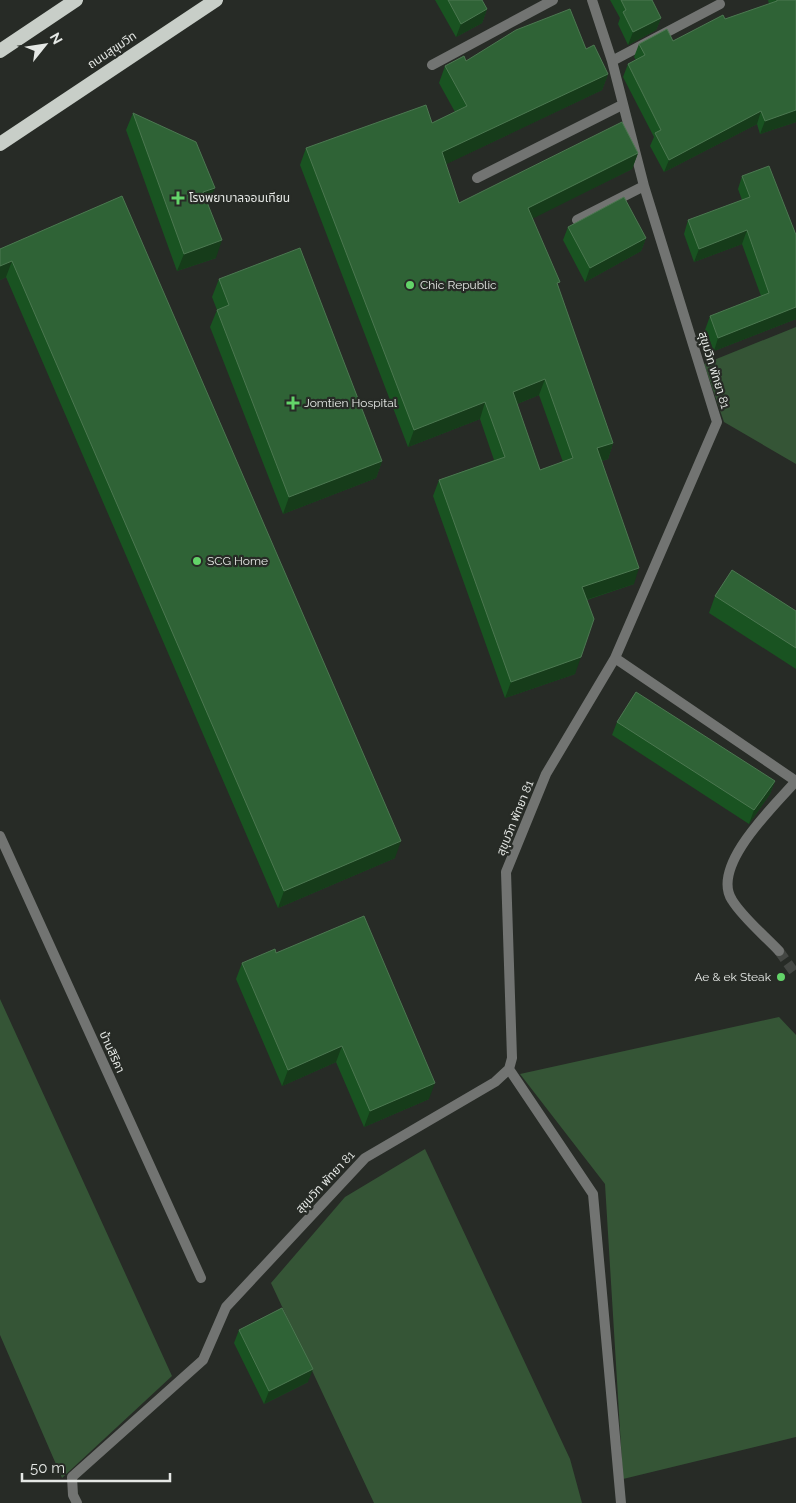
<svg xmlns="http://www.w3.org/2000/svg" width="796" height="1503" font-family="Raleway,'Noto Sans Thai',sans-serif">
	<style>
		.green { fill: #355536 }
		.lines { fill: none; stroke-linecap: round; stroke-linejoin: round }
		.minor-tunnel { stroke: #444743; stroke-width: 10; stroke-dasharray: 10 5; stroke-linecap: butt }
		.minor { stroke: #727472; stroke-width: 10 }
		.trunk { stroke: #c8cec8; stroke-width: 14 }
		.wall { fill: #195321; fill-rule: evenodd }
		.shaded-wall { fill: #163c1a }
		.building { fill: #2f6336; stroke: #4c7851; fill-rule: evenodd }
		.poi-dot { fill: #63d469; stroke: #272b26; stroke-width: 2 }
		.labels { text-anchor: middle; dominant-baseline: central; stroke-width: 4.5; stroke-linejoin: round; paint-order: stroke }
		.street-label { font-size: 12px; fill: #e5e8e5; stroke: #272b26 }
		.poi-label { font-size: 12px; fill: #e5e8e5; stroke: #272b26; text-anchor: start }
	</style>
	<rect width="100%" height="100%" fill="#272b26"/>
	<path class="green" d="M 796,327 L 796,464 L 724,422 L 704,364 Z
		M 0,999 L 172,1376 L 62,1478 L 0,1335 Z
		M 779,1017 L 796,1035 L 796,1437 L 623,1479 L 605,1184 L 520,1074 Z
		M 425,1149 L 570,1459 L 582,1503 L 374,1503 L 271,1283 L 345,1197 Z"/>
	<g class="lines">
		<path class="minor-tunnel" d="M 779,951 L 796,975"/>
		<path class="minor" d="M 612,61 L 720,4
			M 432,65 L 553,0
			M 477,178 L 622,105
			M 577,220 L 644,186
			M 615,658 L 796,781
			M 0,836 L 201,1278
			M 779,951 C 765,936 743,918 732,900 C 710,866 775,805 796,781
			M 509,1069 L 593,1194 L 621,1503
			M 77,1503 L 73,1495 L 72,1477 L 203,1360 L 226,1307 L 365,1158 L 495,1082 L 509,1069 L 512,1058 L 506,872 L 546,774 L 615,658 L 717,422 L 644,186 L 612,61 L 592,0"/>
		<path class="trunk" d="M 0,51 L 76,0
			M 0,144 L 216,0"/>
	</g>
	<path class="wall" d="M 435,0 L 482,0 L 487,9 L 482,23 L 456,37 Z
		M 610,0 L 652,0 L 661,18 L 656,30 L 628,45 L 618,24 L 620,18 Z
		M 768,0 L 796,0 L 796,122 L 760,134 L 757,124 L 664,172 L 650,146 L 654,137 L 623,77 L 628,64 L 636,60 L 634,57 L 639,44 L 673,41 L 725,19 L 769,4 Z
		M 586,49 L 608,74 L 602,90 L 446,164 L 459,203 L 638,153 L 632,169 L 532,218 L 558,287 L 613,443 L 608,459 L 602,461 L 634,584 L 587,600 L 575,674 L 505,698 L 433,496 L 439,480 L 494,460 L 480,419 L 408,447 L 300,165 L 306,148 L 432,123 L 455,112 L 439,83 L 445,66 L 466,61 ZM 539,395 L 563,462 L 540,470 L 517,404 Z
		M 133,113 L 208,205 L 216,258 L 177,271 L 126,130 Z
		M 742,176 L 796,235 L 796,319 L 714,351 L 705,330 L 710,316 L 761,296 L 742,244 L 694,262 L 684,234 L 688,220 L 742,200 L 738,189 Z
		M 122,196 L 395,858 L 278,908 L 6,277 L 0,280 L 0,249 Z
		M 568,227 L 646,238 L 641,251 L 585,282 L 563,240 Z
		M 219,279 L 382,461 L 376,478 L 283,514 L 210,327 L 217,310 L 212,297 Z
		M 715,596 L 796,611 L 796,669 L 709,613 Z
		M 617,722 L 775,781 L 770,794 L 749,824 L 612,735 Z
		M 276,953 L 429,1099 L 364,1127 L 336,1062 L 282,1086 L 236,979 L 242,963 Z
		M 239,1330 L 308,1382 L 264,1404 L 234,1343 Z"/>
	<path class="shaded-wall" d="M 487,9 L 482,23 L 456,37 L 461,24 Z
		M 661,18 L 656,30 L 628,45 L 633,32 Z
		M 608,74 L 602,90 L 436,169 L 442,152 Z
		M 796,110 L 796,122 L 760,134 L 765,121 Z
		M 761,111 L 757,124 L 664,172 L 669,160 Z
		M 638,153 L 632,169 L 522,224 L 528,208 Z
		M 215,188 L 208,205 L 203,192 Z
		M 747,230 L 742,244 L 694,262 L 699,249 Z
		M 646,238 L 641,251 L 585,282 L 590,268 Z
		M 222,240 L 216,258 L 177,271 L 184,254 Z
		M 12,261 L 6,277 L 0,280 L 0,266 Z
		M 796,307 L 796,319 L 714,351 L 718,338 Z
		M 545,379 L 539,395 L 507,408 L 513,392 Z
		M 485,402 L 480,419 L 408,447 L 414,430 Z
		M 613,443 L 608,459 L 591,464 L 597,448 Z
		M 382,461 L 376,478 L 283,514 L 289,497 Z
		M 639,568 L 634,584 L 576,603 L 582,587 Z
		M 581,657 L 575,674 L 505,698 L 511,682 Z
		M 775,781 L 770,794 L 749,824 L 754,810 Z
		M 401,841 L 395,858 L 278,908 L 284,891 Z
		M 342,1046 L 336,1062 L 282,1086 L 288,1070 Z
		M 435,1083 L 429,1099 L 364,1127 L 370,1111 Z
		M 313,1369 L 308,1382 L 264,1404 L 269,1391 Z"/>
	<path class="building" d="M 448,0 L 482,0 L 487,9 L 461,24 Z
		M 621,0 L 652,0 L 661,18 L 633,32 L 623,12 L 626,10 Z
		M 777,0 L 796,0 L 796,110 L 765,121 L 761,111 L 669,160 L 655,133 L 661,130 L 628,64 L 645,55 L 639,44 L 667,29 L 673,41 L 723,15 L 725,19 L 777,1 Z
		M 570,9 L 586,49 L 594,45 L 608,74 L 442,152 L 459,203 L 622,122 L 638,153 L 528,208 L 560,282 L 557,283 L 613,443 L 597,448 L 639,568 L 582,587 L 594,619 L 581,657 L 511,682 L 439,480 L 505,457 L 485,402 L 414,430 L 306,148 L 426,105 L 432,123 L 467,106 L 445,66 L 464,56 L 466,61 L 516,30 ZM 545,379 L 573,458 L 540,470 L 513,392 Z
		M 133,113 L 196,142 L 215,188 L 203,192 L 222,240 L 184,254 Z
		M 769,166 L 796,235 L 796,307 L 718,338 L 710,316 L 769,293 L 747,230 L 699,249 L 688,220 L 750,197 L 742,176 Z
		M 122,196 L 401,841 L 284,891 L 12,261 L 0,266 L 0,249 Z
		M 624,197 L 646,238 L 590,268 L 568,227 Z
		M 300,248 L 382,461 L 289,497 L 217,310 L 229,305 L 219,279 Z
		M 732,570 L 796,611 L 796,648 L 715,596 Z
		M 636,692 L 775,781 L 754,810 L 617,722 Z
		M 364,916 L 435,1083 L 370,1111 L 342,1046 L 288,1070 L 242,963 L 275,949 L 276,953 Z
		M 282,1308 L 313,1369 L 269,1391 L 239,1330 Z"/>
	<g class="poi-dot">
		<path d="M175.5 190.5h5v5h5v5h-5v5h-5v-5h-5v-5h5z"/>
		<circle cx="410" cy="285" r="5"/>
		<path d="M290.5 395.5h5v5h5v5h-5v5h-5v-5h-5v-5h5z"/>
		<circle cx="197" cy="561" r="5"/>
		<circle cx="781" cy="977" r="5"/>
	</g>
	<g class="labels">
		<g class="street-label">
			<text transform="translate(112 50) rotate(-34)">ถนนสุขุมวิท</text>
			<text transform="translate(714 370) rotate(73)">สุขุมวิท พัทยา 81</text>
			<text transform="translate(515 818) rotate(-68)">สุขุมวิท พัทยา 81</text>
			<text transform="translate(112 1052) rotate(66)">บ้านสิริคา</text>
			<text transform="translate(325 1182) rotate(-47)">สุขุมวิท พัทยา 81</text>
		</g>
		<g class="poi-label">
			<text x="189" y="198">โรงพยาบาลจอมเทียน</text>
			<text x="420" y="285">Chic Republic</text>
			<text x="304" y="403">Jomtien Hospital</text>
			<text x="207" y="561">SCG Home</text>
			<text x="771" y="977" text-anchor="end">Ae &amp; ek Steak</text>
		</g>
	</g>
	<g transform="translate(45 45) rotate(60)" stroke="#272b26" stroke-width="4" paint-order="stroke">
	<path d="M0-4L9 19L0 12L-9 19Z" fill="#e5e8e5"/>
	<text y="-8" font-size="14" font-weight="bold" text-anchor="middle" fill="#e5e8e5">N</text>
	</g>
	<path d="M22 1473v8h148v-8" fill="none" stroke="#e5e8e5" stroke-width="2.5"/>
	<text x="30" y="1473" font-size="15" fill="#e5e8e5" stroke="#272b26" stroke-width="4" paint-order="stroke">50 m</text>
</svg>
